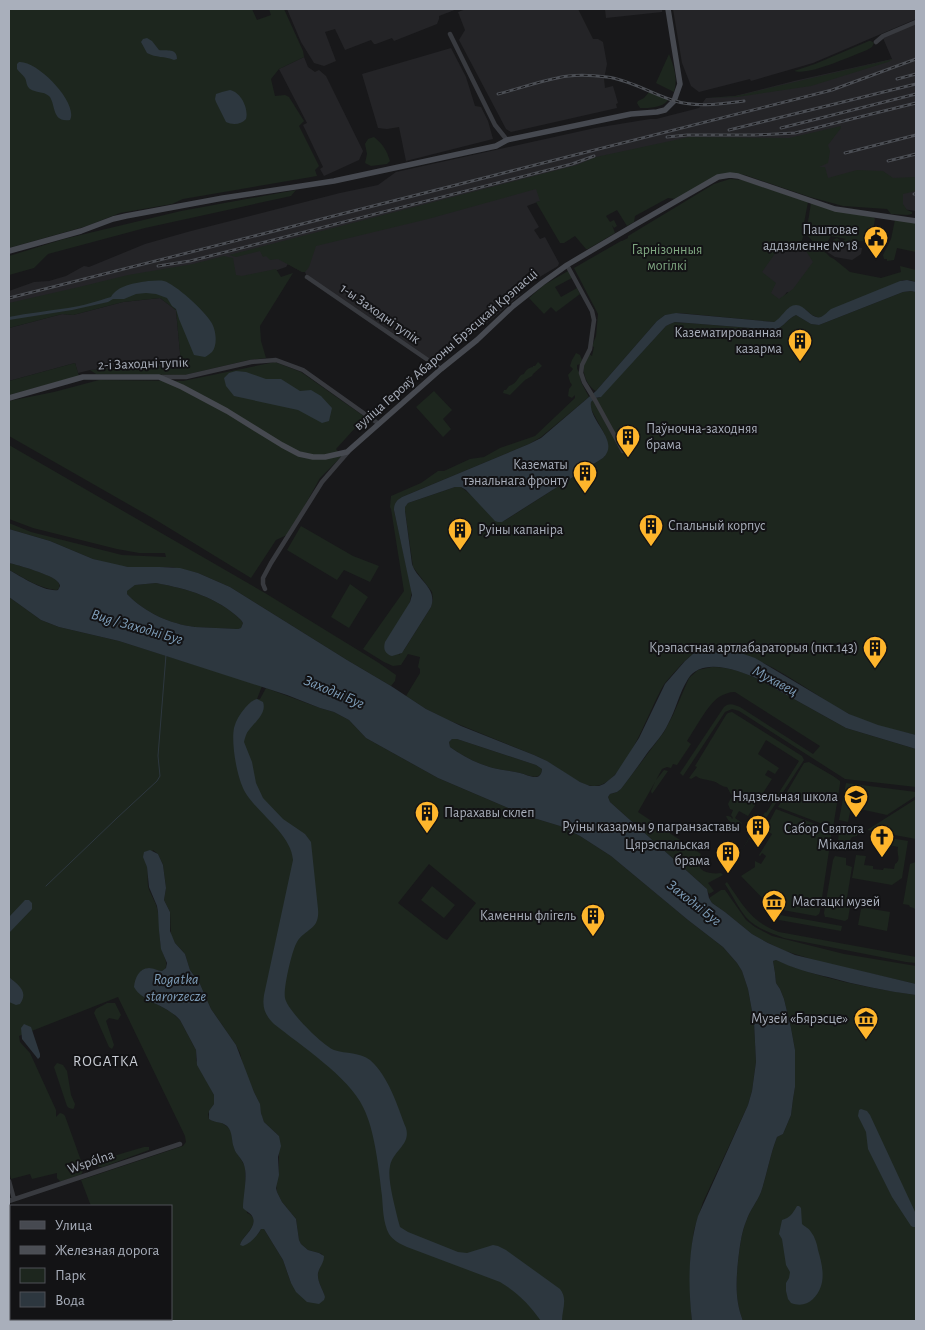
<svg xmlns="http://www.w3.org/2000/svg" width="925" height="1330" font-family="'Alegreya Sans',sans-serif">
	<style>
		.built { fill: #242427 }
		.green { fill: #1d261e; fill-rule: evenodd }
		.water { fill: #2d373f; fill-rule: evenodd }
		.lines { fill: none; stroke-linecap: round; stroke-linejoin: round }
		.stream { stroke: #2d373f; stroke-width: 1 }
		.minor { stroke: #383a3f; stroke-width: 4.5 }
		.secondary { stroke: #464950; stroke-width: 5.5 }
		.rail-casing { stroke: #4b4e54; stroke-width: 3 }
		.rail { stroke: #131315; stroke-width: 1; stroke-dasharray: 4; stroke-linecap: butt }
		.labels { text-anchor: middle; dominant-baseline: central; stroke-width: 4; stroke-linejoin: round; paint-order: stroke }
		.poi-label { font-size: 14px; fill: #a9afbb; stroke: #131315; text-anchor: end }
		.park-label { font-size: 14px; fill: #7fa781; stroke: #131315 }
		.street-label { font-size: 14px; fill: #a9afbb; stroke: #131315 }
		.water-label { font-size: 15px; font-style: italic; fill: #7e9db8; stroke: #131315 }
		.neighbourhood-label { font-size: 15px; letter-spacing: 1px; fill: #caced6; stroke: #131315 }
	</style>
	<rect width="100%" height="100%" fill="#18181a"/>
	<path class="built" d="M 287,9 L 457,9 L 439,16 L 439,19 L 437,24 L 394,41 L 392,38 L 376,44 L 374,44 L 371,40 L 345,50 L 335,29 L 325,32 L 336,61 L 324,66 L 314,63 L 301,42 Z
		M 466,9 L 578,9 L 593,39 L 598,39 L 603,42 L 607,64 L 604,79 L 605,88 L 613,86 L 618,103 L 616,104 L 617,108 L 511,132 L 506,129 L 459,40 L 465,30 L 458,12 Z
		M 605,9 L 662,9 L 662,12 L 606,18 Z
		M 673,9 L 916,9 L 916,19 L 813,63 L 751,81 L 750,79 L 699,92 L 691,86 L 682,63 Z
		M 916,23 L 916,211 L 882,206 L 748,165 L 540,201 L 527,206 L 539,227 L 534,230 L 540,239 L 545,237 L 559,263 L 558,266 L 518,290 L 520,295 L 487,323 L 451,342 L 451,347 L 433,356 L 431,361 L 307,277 L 305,272 L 302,272 L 288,264 L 286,267 L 245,281 L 9,311 L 9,291 L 34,282 L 49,281 L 66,276 L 84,266 L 89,267 L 145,244 L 191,231 L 340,193 L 378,185 L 396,172 L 595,128 L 650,119 L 656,119 L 699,108 L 706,98 L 735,96 L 794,81 L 892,59 L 883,38 Z
		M 451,48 L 466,77 L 475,106 L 481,107 L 488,121 L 493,139 L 406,161 L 399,127 L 387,129 L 378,128 L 362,74 Z
		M 304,57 L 308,67 L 315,72 L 319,70 L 326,76 L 363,151 L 359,160 L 324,176 L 320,169 L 323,167 L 303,125 L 307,123 L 279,69 Z
		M 795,240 L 811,251 L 841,289 L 807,304 L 787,292 L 775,307 L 763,308 L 761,246 Z
		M 828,242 L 862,248 L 861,254 L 852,260 L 835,257 L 826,251 Z
		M 160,298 L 176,310 L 181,363 L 171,366 L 90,370 L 78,373 L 75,363 L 9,381 L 9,328 L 62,314 L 73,315 L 123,302 Z"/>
	<path class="green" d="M 9,9 L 252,9 L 257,20 L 271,15 L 269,9 L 284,9 L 303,51 L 304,57 L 279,69 L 271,79 L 275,96 L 285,95 L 289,97 L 304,121 L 299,126 L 319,166 L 315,170 L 317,176 L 183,199 L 172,204 L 120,213 L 87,226 L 9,248 Z
		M 869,41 L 871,41 L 874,43 L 872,47 L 867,50 C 851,56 808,76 794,71 L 815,64 Z
		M 669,54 C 674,67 678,78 674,92 L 656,83 Z
		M 893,59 L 888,62 L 811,86 L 737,97 L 706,98 L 736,96 Z
		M 649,92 L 668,100 C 662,108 650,108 640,108 L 637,103 L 638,101 L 644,98 Z
		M 841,126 L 841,128 L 828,145 L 830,151 L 828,163 L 819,167 L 825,167 L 828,178 L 857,170 L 883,171 L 893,178 L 916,177 L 916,191 L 903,194 L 903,204 L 907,210 L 912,212 L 912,214 L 907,215 L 891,214 L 887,209 L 843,206 L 810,197 L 745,175 L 731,173 L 676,199 L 668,198 L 635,216 L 634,222 L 627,226 L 617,210 L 606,216 L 610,222 L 614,220 L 617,226 L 614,228 L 612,225 L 615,233 L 588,249 L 586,249 L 575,236 L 564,243 L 560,243 L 536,202 L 540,201 L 536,189 L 428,219 L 316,246 L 309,267 L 305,272 L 302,272 L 278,259 L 270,260 L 266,256 L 263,257 L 260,251 L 236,257 L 229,255 L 577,165 L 596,157 L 689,137 L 789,138 Z
		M 374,137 C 383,144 387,151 390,161 L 387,164 L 371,166 L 365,163 L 367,154 L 365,144 L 368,139 Z
		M 730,179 L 742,180 L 808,202 L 804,223 L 804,234 L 800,246 L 795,248 L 781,245 L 762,272 L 776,283 L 771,293 L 779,299 L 793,289 L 813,262 L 805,249 L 808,244 L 826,253 L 830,257 L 834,259 L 850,272 L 881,278 L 901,272 L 900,266 L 916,270 L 916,282 L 910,280 L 903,280 L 819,318 L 812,315 L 805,309 L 774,322 L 680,313 L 665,315 L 657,321 L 596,391 C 588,387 582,374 584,365 C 585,361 587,357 589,354 L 592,356 L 594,347 L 592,346 L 596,336 L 598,314 L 574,268 L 621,241 L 622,241 L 628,238 L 628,236 L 714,184 Z
		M 296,190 L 291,196 L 145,228 L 48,254 L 34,268 L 9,275 L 9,256 L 64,239 L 181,211 Z
		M 811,203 L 873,217 L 875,219 C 872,235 874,245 854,240 L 853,245 L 851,246 L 848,244 L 842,245 L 839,243 L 833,243 L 833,240 L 837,238 L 841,241 L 846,239 L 831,236 L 828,241 L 825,252 L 819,248 L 806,234 Z
		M 895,220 L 916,223 L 916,252 L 897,248 L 894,260 L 887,261 L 887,259 L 884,259 L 883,255 L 891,239 Z
		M 224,256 L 233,258 L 236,275 L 242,276 L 276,269 L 281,277 L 293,273 L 260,326 L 261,341 L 266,358 L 249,360 L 185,375 L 96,374 L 90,370 L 170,366 L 181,363 L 176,310 L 160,298 L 123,302 L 73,315 L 62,314 L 9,328 L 9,303 L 79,287 L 128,275 L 193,264 Z
		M 568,271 L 572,278 L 555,287 L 561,297 L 577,288 L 580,294 L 556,312 L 551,307 L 544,314 L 529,298 L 544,285 Z
		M 911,291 L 916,292 L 916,735 C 894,730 871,725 851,715 C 808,693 754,644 705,649 C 698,650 693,654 688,658 C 680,665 672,675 665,683 C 650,705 625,787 594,786 C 580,786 561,769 548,762 C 543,759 539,757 534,755 L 448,720 L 426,709 L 406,696 L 420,673 L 420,669 L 418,667 L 420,657 L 408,654 L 401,665 L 393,666 L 384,662 L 363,649 L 404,591 L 391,509 L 390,507 L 391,496 L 421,483 L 438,471 L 444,471 L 470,459 L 484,457 L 500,448 L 535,436 L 575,398 L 575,395 L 572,398 L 568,396 L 569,389 L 572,385 L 570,382 L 568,375 L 573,369 L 570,366 L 572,360 L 576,353 L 580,355 L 582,360 L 580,364 L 577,365 L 577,369 L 580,373 L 581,382 L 589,397 L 541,437 L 529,444 L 402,497 L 396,502 L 394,510 L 412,591 L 399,655 L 404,650 L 431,607 L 433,599 L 432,592 L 413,567 L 405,511 L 405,506 L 408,503 L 455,487 L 461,487 L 504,521 L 603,458 L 605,456 L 605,435 L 591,409 L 591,402 L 595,398 L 599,398 L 666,326 L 670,324 L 675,322 L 775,330 C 784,327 788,318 796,315 L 811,324 L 819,325 L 903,292 Z
		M 275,362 L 301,372 L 365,417 L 336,449 L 342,456 L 320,478 L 289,534 L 276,540 L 251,578 L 156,520 L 9,436 L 9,401 L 54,392 L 99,380 L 183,381 Z
		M 538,362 L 542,366 L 533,374 L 532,376 L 525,380 L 510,395 L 503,393 L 504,390 L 506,390 L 509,386 C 516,384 517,379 521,375 L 524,374 C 525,371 529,367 533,367 L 533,366 L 535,366 Z
		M 75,363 L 79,376 L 9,395 L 9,381 Z
		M 434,391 L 452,410 L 443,419 L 451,429 L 443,437 L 416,407 Z
		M 9,445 L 265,593 L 379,663 L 396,675 L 395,681 L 391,686 L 347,660 L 230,587 L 198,573 L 172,567 L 128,567 L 114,565 L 93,559 L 50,541 L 9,529 L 9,523 L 31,532 L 122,555 L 166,557 L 165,553 L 139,553 L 117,549 L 33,528 L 9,519 Z
		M 301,526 L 353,556 L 379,566 L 370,582 L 344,570 L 337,580 L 287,550 Z
		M 9,563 C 18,565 51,574 57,581 C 60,584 59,585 59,588 L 57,590 C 40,589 24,578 9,570 Z
		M 156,583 C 188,589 217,597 241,620 L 243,623 L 241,628 L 238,629 C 224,628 209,628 195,627 C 170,624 144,612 127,594 L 126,591 L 135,585 Z
		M 350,584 L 368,597 L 349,628 L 331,617 Z
		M 9,597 L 41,620 L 59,627 L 119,641 L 262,686 L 257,699 L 260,699 L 266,688 L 320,708 L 334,712 L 349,720 L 366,738 L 438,778 L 527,816 L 560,826 L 580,836 L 611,856 L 688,920 L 723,947 L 737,963 L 742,971 L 748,989 L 754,1022 L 756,1062 L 752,1091 L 748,1105 L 703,1202 L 694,1230 L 690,1264 L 690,1290 L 692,1321 L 9,1321 L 9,1263 L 11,1263 L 11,1319 L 171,1319 L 171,1206 L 91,1206 L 81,1180 L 183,1146 L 186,1142 L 185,1136 L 118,997 L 19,1036 L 20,1042 L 30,1053 L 56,1110 L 56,1117 L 60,1113 L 63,1114 L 65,1116 L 84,1169 L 82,1173 L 80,1175 L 62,1181 L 60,1181 L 57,1178 L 57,1173 L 32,1179 L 30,1174 L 11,1179 L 9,1170 ZM 153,850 L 158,854 L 163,865 L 166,888 L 164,900 L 170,912 L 171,935 L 175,943 L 185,954 L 190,970 L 200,984 L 211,1009 L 236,1045 L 240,1053 L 244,1069 L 254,1092 L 258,1100 L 262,1117 L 264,1122 L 279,1136 L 279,1171 L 276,1183 L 277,1192 L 282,1202 L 296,1219 L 299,1240 L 301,1244 L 308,1250 L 322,1254 C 324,1266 319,1264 318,1274 C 317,1281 322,1288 324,1294 L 291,1283 L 283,1260 L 264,1229 L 261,1229 L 258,1234 L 240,1245 C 242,1236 265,1221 247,1213 L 245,1167 L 242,1161 L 234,1148 L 231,1131 L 229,1128 L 222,1123 L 213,1121 L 209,1119 L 208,1114 L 214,1104 L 214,1095 L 196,1060 L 196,1050 L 180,1020 L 171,1012 L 142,996 L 141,971 L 148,968 L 162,971 C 165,969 166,969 166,965 C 167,960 163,955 162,950 C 158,936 161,922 157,908 C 155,900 150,894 148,886 C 147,878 149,870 146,863 ZM 429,864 L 476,903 L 447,940 L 443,938 L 398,903 Z
		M 712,667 C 730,667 743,672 758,679 L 846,728 L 916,749 L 916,787 L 845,779 L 739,711 L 732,709 L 725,712 L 683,776 L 680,773 L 724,707 C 730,702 734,705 740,707 L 813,754 L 820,746 L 735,692 C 729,692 724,694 719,697 C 708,704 695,729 687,741 L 691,744 L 677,765 L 673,764 L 671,768 L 667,767 L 662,769 L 656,780 L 664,770 L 668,771 L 652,794 L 651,791 L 655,782 L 638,812 L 701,854 C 692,870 708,875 721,873 L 723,875 L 708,883 L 714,891 L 709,894 L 706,888 L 610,802 L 608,797 L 610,794 L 617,792 L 621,789 L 664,732 L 673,715 L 689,678 L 698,670 Z
		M 732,712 L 802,756 L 804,760 L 752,840 L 749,839 L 740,853 L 765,812 L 766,813 L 799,761 L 766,740 L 758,754 L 779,768 L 775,774 L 768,770 L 765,775 L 772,779 L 748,816 L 739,811 L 735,818 L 742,823 L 740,825 C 735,826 728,822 726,816 L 728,816 L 731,817 L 732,819 L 733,818 L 731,815 L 733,810 L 730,809 L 728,804 L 732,796 L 727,787 C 721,787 718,782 712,781 C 706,779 701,780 696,776 L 691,779 L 689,778 L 697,767 L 695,766 L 726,715 L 728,713 Z
		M 452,739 L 457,739 L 536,765 L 542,769 C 541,782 528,775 520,773 C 511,771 502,770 493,768 C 478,764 462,756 450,747 L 449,742 Z
		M 809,762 L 833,776 L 840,781 L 840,784 L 833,828 L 778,807 L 804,763 Z
		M 846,783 L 916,792 L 916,796 L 887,815 L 851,807 L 848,822 L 839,820 Z
		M 916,799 L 916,839 L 867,830 Z
		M 776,809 L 831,830 L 831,842 L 830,844 L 820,911 L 819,914 L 816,916 L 777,909 L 769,905 L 741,876 L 755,867 L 755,861 L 761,864 L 766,856 L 762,853 L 760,856 L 759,855 L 772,834 L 765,830 Z
		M 838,824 L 858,828 L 857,836 L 852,837 L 849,842 L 838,841 L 839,831 L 838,828 Z
		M 884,837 L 908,841 L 902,878 L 892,885 L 852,878 L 856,855 L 866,856 L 864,865 L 873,866 L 873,869 L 883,870 L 884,868 L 894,869 L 895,864 C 902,860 896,854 898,847 L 889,845 L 889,842 L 884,841 Z
		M 835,856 L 846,858 L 846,865 L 852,867 L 846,904 L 850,907 L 848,919 L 845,921 L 827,917 L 825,917 L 824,913 L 833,860 Z
		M 916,862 L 916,911 L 914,908 L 910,907 L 909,905 L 903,904 L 910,864 Z
		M 727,882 C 742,904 752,923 779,932 L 916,957 L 916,963 L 906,962 L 784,938 C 774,934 764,931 755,925 C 741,916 734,897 725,884 Z
		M 432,886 L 455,905 L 444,918 L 421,900 Z
		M 721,890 L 725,890 L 746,920 L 755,927 L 772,936 L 844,954 L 916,966 L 916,984 L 821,962 L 785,951 L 762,940 L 752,934 L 725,912 L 712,903 L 709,898 Z
		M 866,908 L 890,912 L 887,931 L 858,925 L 861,909 Z
		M 780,915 L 842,926 L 841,931 L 779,920 Z
		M 776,960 C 820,979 869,988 916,995 L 916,1321 L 743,1321 C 735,1301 736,1282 738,1261 C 740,1246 741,1233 747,1219 C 750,1210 757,1202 761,1192 C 767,1174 770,1155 777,1137 L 783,1134 L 791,1115 L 793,1099 L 795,1087 L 795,1050 L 791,1028 L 784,999 L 780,989 L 776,983 L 775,973 L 773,961 Z
		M 107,1003 L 115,1003 L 121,1015 L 118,1020 L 109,1018 L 106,1021 L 114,1045 L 112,1049 L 109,1047 L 94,1013 L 96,1009 Z
		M 57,1063 L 63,1065 L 67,1071 L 71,1095 L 75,1104 L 74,1108 L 73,1109 L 69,1108 L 67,1106 L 54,1067 Z
		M 144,1147 L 149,1147 L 149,1150 L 103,1167 L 99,1167 L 97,1165 L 97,1163 L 100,1160 Z"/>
	<path class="water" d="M 147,38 L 152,41 L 159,50 C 167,51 177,48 177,59 L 174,60 C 165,56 156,58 147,53 L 141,42 L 143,39 Z
		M 19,62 C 37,60 79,103 70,120 C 51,123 56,103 49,96 C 43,91 36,93 30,89 C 26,86 27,82 25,78 C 23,75 19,72 17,69 L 17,64 Z
		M 230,90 C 241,92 249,109 246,119 C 241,125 232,125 226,122 L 216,102 L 215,99 L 216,94 L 222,92 Z
		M 907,280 L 916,282 L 916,292 L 911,291 L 903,292 L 819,325 L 811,324 L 796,315 C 788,318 784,327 775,330 L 675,322 L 670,324 L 666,326 L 601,397 L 595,398 L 591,402 C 588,421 621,441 603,458 L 502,522 L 498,522 L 495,521 L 466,490 L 461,487 L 455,487 L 408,503 L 405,507 L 405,511 L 412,564 C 417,580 438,588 431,607 L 402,653 L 392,656 C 385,654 383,649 385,642 L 410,602 L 412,595 L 394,510 C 394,503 397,500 402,497 L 529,444 L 541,438 L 596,391 L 657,321 L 665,315 L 676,313 L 774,322 C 782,318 787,305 796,305 C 806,305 811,320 821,317 C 825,315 827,312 831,309 L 900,281 Z
		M 148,281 C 153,281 159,280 164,281 C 175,284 205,311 211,322 C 216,329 218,345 212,352 C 210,354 208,355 205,357 L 194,355 L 179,319 L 176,309 L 172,306 L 167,298 L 156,294 L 146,293 L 136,294 L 124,299 L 113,299 L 108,302 L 72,310 L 9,320 L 9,317 C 29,313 48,311 68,308 C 83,306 97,301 111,297 C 118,285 135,283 148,281 Z
		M 236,371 L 246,372 L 266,379 L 281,379 L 300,391 L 311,390 L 321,396 L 332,408 L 329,421 L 322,423 L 298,410 L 234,396 L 226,386 L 224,378 L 229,373 Z
		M 9,529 L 50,541 L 93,559 L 128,567 L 160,567 L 180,568 L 198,573 L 230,587 L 347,660 L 391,686 L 426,709 L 461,726 L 534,755 L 547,761 L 580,782 L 590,786 L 599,786 L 604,784 L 615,775 L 639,738 L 665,684 L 685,661 L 694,653 L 703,649 L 726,650 L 735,651 L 755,658 L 849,714 L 878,725 L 916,735 L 916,749 L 846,728 L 758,679 C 740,671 702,656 688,679 C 679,693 676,710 668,724 C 663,735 655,743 648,752 C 639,765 630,777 621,789 L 617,792 L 610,794 L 608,797 L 610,802 L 707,889 L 709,898 L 712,903 L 725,912 L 752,934 L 768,943 L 795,955 L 916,984 L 916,995 C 886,991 857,985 828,977 C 810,973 792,968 776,960 L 773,961 L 775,973 L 776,983 L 780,989 L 784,999 L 791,1028 L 795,1050 L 795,1087 L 793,1099 L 791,1115 L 783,1134 L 777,1137 C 770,1155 767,1174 761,1192 C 757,1202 750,1210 747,1219 C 741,1233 740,1246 738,1261 C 736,1282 735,1301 743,1321 L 692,1321 C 688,1286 688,1250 698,1216 L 748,1105 L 752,1091 L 756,1062 L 754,1022 L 748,989 L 742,971 L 737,963 L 723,947 L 688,920 L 611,856 L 580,836 L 560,826 L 527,816 L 438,778 L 366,738 L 349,720 L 334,712 L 320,708 L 287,695 L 166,656 L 119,641 L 59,627 L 41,620 L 9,597 L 9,570 C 22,577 44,592 58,590 C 60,586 61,586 58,582 C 53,575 18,565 9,563 ZM 156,583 C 188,589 217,597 241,620 L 243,623 L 241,628 L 238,629 C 224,628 209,628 195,627 C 170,624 144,612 127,594 L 127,591 L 135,585 ZM 452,739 L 457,739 L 536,765 L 542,769 C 541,783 528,775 520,773 C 511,771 502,770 493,768 C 478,764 462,756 450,747 L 449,742 Z
		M 257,699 L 263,702 C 267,713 255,722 249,730 C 246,733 245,738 244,742 L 252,762 L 256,783 L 263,798 L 283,819 L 305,834 L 311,842 L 318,909 C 320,930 306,928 297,942 C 292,950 283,989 285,998 C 287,1010 322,1045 334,1050 C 346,1054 360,1052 370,1060 C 389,1077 397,1105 406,1128 C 411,1145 393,1150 390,1166 C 387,1179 395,1206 398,1220 L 400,1227 L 408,1232 L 458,1252 L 467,1253 L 493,1245 L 498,1246 L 506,1250 L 560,1289 C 568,1299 562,1309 562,1321 L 541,1321 C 530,1305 517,1292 500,1282 L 407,1247 C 400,1244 393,1240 389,1234 C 383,1223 383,1208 382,1196 C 379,1171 375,1130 363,1107 C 349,1077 300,1045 274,1024 C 265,1015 262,1008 264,995 L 293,860 C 291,834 258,814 245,792 C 237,778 231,744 234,728 C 236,720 240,714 245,708 C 249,704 251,701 257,699 Z
		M 150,850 L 158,854 L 163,865 L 166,888 L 164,900 L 170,912 L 170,931 L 175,943 L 185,954 L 190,970 L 200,984 L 211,1009 L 236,1045 L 254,1092 L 260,1104 L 261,1113 L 264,1122 L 279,1136 L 281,1146 L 278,1157 L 279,1175 L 276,1188 L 277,1192 L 282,1202 L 296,1219 L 299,1240 L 301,1244 L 308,1250 L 319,1253 L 324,1256 C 324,1263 320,1266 318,1273 C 317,1282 323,1289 325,1297 L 324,1300 L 319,1304 L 307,1302 L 296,1292 L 291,1283 L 283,1260 L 264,1229 L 261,1229 C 257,1236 251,1243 243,1246 L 240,1245 C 241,1237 259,1227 252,1216 C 251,1213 245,1211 243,1208 C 243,1196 248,1176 244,1165 C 242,1158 236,1155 234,1148 C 231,1140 233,1132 227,1126 C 221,1121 214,1123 209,1119 L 209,1111 L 214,1104 L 214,1095 L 197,1065 L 196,1050 L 180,1020 C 167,1005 142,1002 134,987 C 135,978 139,968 149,968 C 154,968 158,971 162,971 L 166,968 L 167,963 L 161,949 L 159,931 L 158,912 L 157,906 L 149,887 L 147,867 L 143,857 L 144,852 Z
		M 25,900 L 29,900 L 32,903 L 32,909 L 9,933 L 9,917 Z
		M 9,977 C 18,985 29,991 20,1004 L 16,1005 L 9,1002 Z
		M 24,1024 L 31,1027 L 40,1054 L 40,1057 L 38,1059 L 22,1039 L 21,1028 Z
		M 861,1109 L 867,1111 L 870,1115 L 916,1214 L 916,1227 L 913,1227 L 911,1226 L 892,1197 L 868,1149 L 866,1132 L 858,1116 L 859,1110 Z
		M 797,1206 L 799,1206 L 801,1208 L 802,1224 C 805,1227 809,1228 811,1232 C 815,1237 817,1244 818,1250 C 823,1267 827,1285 813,1299 C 807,1305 799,1306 791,1303 L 788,1299 L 786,1291 L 786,1283 L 789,1278 L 790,1272 L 786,1265 L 782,1239 L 779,1234 L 782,1220 C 790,1218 793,1213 797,1206 Z"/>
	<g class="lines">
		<path class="stream" d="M 46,886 L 117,818 L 157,781 L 160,776 L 158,756 L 166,655"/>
		<path class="minor" d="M 450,34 L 495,125 L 507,140
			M 876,42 L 883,36 L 916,22
			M 567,265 L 592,311 L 594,320 L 590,349 L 582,365 L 581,373 L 584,382 L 595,400 L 623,451
			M 307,277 L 441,369
			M 162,377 L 186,377 L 251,362 L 276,360 L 303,370 L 379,424
			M 265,589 L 263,584 L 263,578 L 271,563 L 322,482 L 348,452
			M 9,1181 L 14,1199
			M 9,1201 L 180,1144"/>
		<path class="secondary" d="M 9,251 L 81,231 L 113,219 L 126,216 L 223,198 L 334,181 L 496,146 L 507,140 L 631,114 L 657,112 L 665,110 L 674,101 L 680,84 L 668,9
			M 9,398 L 83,377 L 159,377 L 182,387 L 227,411 L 282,445 L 299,454 L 313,457 L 325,457 L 347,452 L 441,369 L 477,340 L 513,306 L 542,283 L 567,265 L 633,226 L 718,177 L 730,175 L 738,176 L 835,209 L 916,221"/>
		<defs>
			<path id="rail" d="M 897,79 L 916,74
				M 498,94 C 518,89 537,82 557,78 C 573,74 591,75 607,77 C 630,80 650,93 672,100 C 695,108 721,104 744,101
				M 781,128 L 916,94
				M 729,130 L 916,84
				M 667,137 L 687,135 L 755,135 L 795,133 L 916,103
				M 845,153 L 916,135
				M 888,161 L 916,154
				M 914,194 L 916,194
				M 158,266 L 190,261 L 572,164 L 594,156
				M 9,298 L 832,90 L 916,59"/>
		</defs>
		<use href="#rail" class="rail-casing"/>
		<use href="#rail" class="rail"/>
	</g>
	<defs>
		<symbol id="civic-pin" viewBox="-11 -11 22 30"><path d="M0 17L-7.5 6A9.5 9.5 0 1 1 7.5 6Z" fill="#feb52c" stroke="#131315"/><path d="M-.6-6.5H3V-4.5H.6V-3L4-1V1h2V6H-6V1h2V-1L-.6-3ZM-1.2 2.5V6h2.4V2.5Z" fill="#111"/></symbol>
		<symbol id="building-pin" viewBox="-11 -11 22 30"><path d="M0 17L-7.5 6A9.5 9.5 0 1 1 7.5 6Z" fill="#feb52c" stroke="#131315"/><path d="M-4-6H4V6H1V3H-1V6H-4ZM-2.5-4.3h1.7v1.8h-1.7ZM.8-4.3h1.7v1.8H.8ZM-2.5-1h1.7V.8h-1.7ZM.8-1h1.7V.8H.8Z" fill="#111"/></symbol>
		<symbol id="school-pin" viewBox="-11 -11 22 30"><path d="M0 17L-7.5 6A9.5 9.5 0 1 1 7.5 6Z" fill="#feb52c" stroke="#131315"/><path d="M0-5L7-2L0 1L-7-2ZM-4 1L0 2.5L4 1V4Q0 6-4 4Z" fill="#111"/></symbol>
		<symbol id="church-pin" viewBox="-11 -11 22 30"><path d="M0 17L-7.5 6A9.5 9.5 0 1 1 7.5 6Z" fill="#feb52c" stroke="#131315"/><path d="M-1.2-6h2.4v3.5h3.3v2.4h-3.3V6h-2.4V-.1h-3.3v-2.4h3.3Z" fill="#111"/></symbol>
		<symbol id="museum-pin" viewBox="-11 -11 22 30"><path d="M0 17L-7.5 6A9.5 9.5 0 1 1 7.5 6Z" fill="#feb52c" stroke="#131315"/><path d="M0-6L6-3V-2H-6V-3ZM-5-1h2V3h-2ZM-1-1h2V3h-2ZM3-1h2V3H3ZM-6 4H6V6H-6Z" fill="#111"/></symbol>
	</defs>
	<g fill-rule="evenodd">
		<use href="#civic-pin" x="862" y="224" width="28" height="38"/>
		<use href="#building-pin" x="786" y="327" width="28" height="38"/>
		<use href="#building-pin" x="614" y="423" width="28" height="38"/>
		<use href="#building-pin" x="571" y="459" width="28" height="38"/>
		<use href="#building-pin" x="637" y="512" width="28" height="38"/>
		<use href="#building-pin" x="446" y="516" width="28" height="38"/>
		<use href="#building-pin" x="861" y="634" width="28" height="38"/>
		<use href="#school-pin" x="842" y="783" width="28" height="38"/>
		<use href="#building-pin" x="413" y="799" width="28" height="38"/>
		<use href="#building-pin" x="744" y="813" width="28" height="38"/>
		<use href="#church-pin" x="868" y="823" width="28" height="38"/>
		<use href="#building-pin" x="714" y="839" width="28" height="38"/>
		<use href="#museum-pin" x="760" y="888" width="28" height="38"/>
		<use href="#building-pin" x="579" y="902" width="28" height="38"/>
		<use href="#museum-pin" x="852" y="1005" width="28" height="38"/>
	</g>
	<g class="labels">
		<g class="poi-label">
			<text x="858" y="230">Паштовае<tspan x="858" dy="16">аддзяленне № 18</tspan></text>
			<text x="782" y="333">Казематированная<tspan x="782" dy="16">казарма</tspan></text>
			<text x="646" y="429" text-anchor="start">Паўночна-заходняя<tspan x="646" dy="16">брама</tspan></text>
			<text x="568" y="465">Казематы<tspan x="568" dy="16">тэнальнага фронту</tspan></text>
			<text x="668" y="526" text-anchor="start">Спальный корпус</text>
			<text x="478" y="530" text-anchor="start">Руіны капаніра</text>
			<text x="858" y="648">Крэпастная артлабараторыя (пкт.143)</text>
			<text x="838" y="797">Нядзельная школа</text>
			<text x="444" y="813" text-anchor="start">Парахавы склеп</text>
			<text x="740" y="827">Руіны казармы 9 пагранзаставы</text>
			<text x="864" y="829">Сабор Святога<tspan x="864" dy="16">Мікалая</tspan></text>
			<text x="710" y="845">Цярэспальская<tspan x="710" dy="16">брама</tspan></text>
			<text x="792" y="902" text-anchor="start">Мастацкі музей</text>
			<text x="576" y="916">Каменны флігель</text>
			<text x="848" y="1019">Музей «Бярэсце»</text>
		</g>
		<g class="park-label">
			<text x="667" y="250">Гарнізонныя<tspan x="667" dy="16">могілкі</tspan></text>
		</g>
		<g class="street-label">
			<text transform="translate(380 314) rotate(35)">1-ы Заходні тупік</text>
			<text transform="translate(446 350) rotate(-41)">вуліца Герояў Абароны Брэсцкай Крэпасці</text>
			<text transform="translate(143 364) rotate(-2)">2-і Заходні тупік</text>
			<text transform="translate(91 1162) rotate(-19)">Wspólna</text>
		</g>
		<g class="water-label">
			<text transform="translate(137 627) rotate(16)">Bug / Заходні Буг</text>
			<text transform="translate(775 681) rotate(28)">Мухавец</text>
			<text transform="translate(334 692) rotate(23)">Заходні Буг</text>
			<text transform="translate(694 903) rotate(38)">Заходні Буг</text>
			<text x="176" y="979">Rogatka<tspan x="176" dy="17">starorzecze</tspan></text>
		</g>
		<g class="neighbourhood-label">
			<text x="106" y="1061">ROGATKA</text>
		</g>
	</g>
	<rect width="925" height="1330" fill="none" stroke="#a9afbb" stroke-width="20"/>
	<rect x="10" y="1205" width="162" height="115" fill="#131315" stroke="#4f5157"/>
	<rect x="20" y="1221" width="25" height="8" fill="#464950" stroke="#4f5157"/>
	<text x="55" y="1230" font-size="15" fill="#a9afbb">Улица</text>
	<rect x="20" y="1246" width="25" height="8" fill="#4b4e54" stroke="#4f5157"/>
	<text x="55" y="1255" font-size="15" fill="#a9afbb">Железная дорога</text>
	<rect x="20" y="1268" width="25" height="15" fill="#1d261e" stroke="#4f5157"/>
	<text x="55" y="1280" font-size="15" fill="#a9afbb">Парк</text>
	<rect x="20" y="1292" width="25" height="15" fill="#2d373f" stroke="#4f5157"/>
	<text x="55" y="1305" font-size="15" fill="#a9afbb">Вода</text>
</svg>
